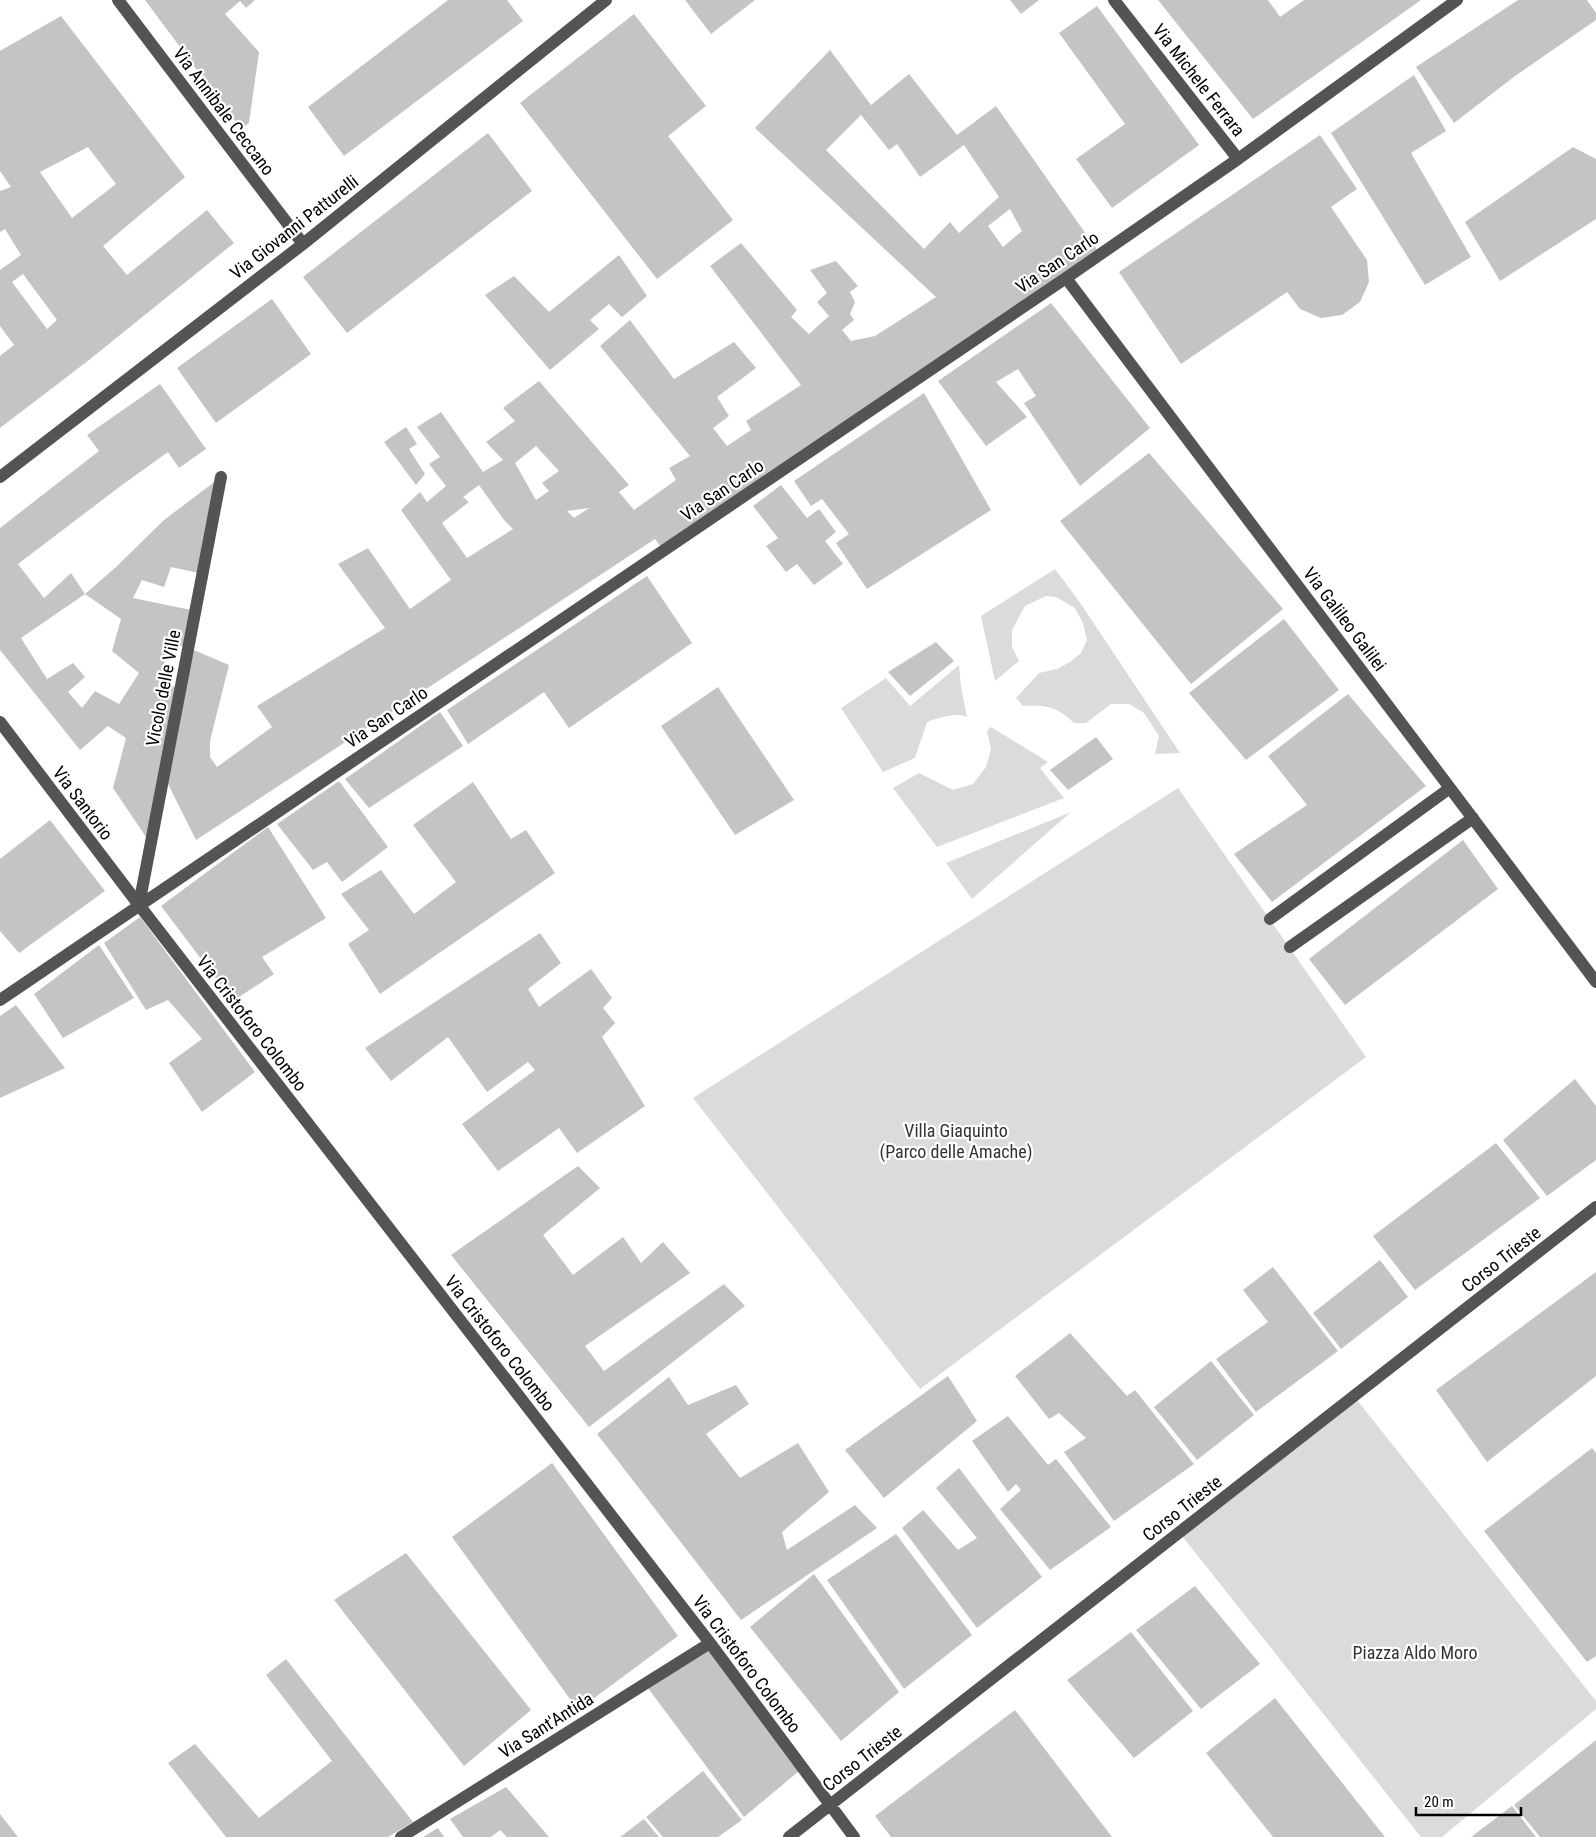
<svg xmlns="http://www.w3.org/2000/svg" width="1596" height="1837" font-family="'Roboto Condensed',sans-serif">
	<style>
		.green { fill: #dbdbdb }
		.building { fill: #c4c4c4; fill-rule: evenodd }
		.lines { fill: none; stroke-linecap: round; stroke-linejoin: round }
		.minor { stroke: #545454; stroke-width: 12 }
		.labels { text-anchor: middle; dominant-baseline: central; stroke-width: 4.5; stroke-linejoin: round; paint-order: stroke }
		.street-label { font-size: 18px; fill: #000; stroke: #fff }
		.park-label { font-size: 18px; fill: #323232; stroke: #fff }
	</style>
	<rect width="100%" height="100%" fill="#fff"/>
	<path class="green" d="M 1055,569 L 1081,604 L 1180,753 L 1155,754 L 1159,736 L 1144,713 L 1129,704 L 1111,704 L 1086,723 L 1074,723 C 1056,706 1047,705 1023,706 L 1016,698 L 1039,673 L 1057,669 L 1070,662 L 1081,653 L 1087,640 L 1083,623 L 1075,608 L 1056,597 L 1046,596 L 1025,606 L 1012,630 L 1012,647 L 1019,661 L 995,681 L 981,616 Z
		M 959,665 L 961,687 L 967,717 C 955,712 939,718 927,722 L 915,758 L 883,772 L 841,708 L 886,678 L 910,706 Z
		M 991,727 L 1048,762 L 1040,768 L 1064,798 L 937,847 L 893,788 L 919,773 L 953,790 L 973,784 L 986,767 L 991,749 L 987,731 Z
		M 1178,788 L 1366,1057 L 920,1389 L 693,1098 Z
		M 1071,812 L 972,899 L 946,863 Z
		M 1357,1400 L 1596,1701 L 1596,1709 L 1442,1837 L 1421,1837 L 1182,1536 Z"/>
	<path class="building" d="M 145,0 L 255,0 L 246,8 L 240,1 L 225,14 L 259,52 L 249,123 L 241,129 Z
		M 448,0 L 507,0 L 523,21 L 344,156 L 308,107 Z
		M 685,0 L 755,0 L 711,34 Z
		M 1010,0 L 1039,0 L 1021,14 Z
		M 1158,0 L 1268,0 L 1280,17 L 1304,0 L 1421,0 L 1253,119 Z
		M 1518,0 L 1587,0 L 1596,13 L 1596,20 L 1515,76 L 1454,123 L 1416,67 Z
		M 1097,6 L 1199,145 L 1112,208 L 1076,159 L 1125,124 L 1059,33 Z
		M 634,14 L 706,106 L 668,136 L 733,220 L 657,279 L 520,103 Z
		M 61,16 L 185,177 L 103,246 L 127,275 L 207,210 L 234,243 L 89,360 L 0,428 L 0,356 L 14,345 L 0,326 L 0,270 L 21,255 L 5,229 L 0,232 L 0,191 L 11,187 L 0,171 L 0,51 ZM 88,147 L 116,184 L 72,218 L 40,172 ZM 23,274 L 57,320 L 47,329 L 12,282 Z
		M 830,50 L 871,105 L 909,74 L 957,135 L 996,106 L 1100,254 L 663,550 L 655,539 L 196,840 L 164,776 L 150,843 L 113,788 L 126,738 L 108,726 L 80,750 L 0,650 L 0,528 L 99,451 L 87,435 L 160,384 L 206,449 L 179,468 L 168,452 L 122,485 L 18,564 L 44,598 L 71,573 L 85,594 L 21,638 L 47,679 L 73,663 L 85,677 L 68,692 L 82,708 L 95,691 L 119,704 L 139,673 L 112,651 L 121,619 L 85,594 L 116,567 L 164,520 L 221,477 L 203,574 L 171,567 L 164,587 L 142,580 L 133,598 L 196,611 L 189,648 L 170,643 L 159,681 L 181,689 L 189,648 L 229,665 L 210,741 L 210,757 L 217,767 L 272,727 L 257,706 L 385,628 L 338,564 L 368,548 L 410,609 L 451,580 L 401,510 L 420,492 L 427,502 L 446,486 L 429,464 L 440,457 L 417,427 L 441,412 L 483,472 L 503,460 L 486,442 L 515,421 L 503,408 L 539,381 L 629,485 L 619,492 L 634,510 L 676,480 L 669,468 L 690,456 L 600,346 L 630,320 L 674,379 L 734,342 L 756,368 L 717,397 L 729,416 L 713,428 L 727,446 L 751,430 L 746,421 L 801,385 L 710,266 L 741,243 L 797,310 L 791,317 L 809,334 L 829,316 L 817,302 L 827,293 L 810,270 L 836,261 L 858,286 L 850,292 L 855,302 L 850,314 L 854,320 L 842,330 L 851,341 L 875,336 L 936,297 L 755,128 ZM 861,115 L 889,150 L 897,144 L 920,177 L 964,145 L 999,197 L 959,233 L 950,222 L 924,249 L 826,150 ZM 1010,209 L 1022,231 L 1003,247 L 988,226 ZM 536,446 L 559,471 L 542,483 L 549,491 L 536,500 L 515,463 ZM 479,485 L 504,520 L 513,529 L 467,558 L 442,523 L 469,502 L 463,497 ZM 589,508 L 574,518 L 567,511 Z
		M 1414,75 L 1446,131 L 1411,153 L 1471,257 L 1425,285 L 1331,133 Z
		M 488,133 L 532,191 L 347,333 L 303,277 Z
		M 1320,135 L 1357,189 L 1331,207 L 1367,260 L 1369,282 L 1360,302 L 1342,315 L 1321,318 L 1300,309 L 1287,292 L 1181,364 L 1119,272 Z
		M 1573,147 L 1596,159 L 1596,219 L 1500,281 L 1465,222 Z
		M 619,255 L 647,296 L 622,317 L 609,304 L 590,320 L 599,329 L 550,370 L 485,295 L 514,276 L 549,312 Z
		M 272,299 L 311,354 L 216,423 L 177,368 Z
		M 1051,303 L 1150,428 L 1080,486 L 1024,403 L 1036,396 L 1018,369 L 996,382 L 1027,417 L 986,446 L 938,381 Z
		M 924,393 L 991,510 L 867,589 L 836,543 L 849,534 L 822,499 L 811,506 L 794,481 Z
		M 406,427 L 417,444 L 409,449 L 425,474 L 416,485 L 384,442 Z
		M 1149,453 L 1283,609 L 1191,684 L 1060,521 Z
		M 781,485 L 807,518 L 819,509 L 836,532 L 825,541 L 843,564 L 814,585 L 797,564 L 786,572 L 766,546 L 778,538 L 753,506 Z
		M 647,576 L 692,643 L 569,728 L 544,692 L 468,744 L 447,710 Z
		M 1284,619 L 1339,690 L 1246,760 L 1189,693 Z
		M 936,642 L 954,661 L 910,696 L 888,672 Z
		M 718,687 L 794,800 L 735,835 L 661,726 Z
		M 1348,694 L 1426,786 L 1272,902 L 1234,854 L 1307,805 L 1268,756 Z
		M 440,712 L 463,746 L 369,808 L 345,779 Z
		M 1096,737 L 1113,759 L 1068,790 L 1050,770 Z
		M 339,781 L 388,847 L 342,882 L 327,862 L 313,870 L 277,824 Z
		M 473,782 L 511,839 L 526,830 L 555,873 L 380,994 L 348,944 L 369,930 L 341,894 L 381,870 L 414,914 L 456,882 L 413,825 Z
		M 50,820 L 105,891 L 19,953 L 0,931 L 0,859 Z
		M 268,827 L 326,918 L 262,957 L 274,974 L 233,1001 L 161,906 Z
		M 1463,840 L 1498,889 L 1345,1005 L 1309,959 Z
		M 140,917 L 255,1072 L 202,1112 L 169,1063 L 202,1039 L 168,1000 L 146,1010 L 104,943 Z
		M 540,933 L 561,963 L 528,989 L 539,1007 L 591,969 L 612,998 L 603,1008 L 615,1023 L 602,1037 L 645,1106 L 577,1153 L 559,1128 L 498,1171 L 462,1124 L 535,1070 L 528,1062 L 487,1092 L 448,1037 L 391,1081 L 365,1048 Z
		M 99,945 L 134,998 L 63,1038 L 34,994 Z
		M 16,1005 L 65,1068 L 0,1098 L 0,1016 Z
		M 1575,1079 L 1596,1106 L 1596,1160 L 1547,1196 L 1503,1140 Z
		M 1496,1143 L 1540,1198 L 1415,1290 L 1373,1236 Z
		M 578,1166 L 600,1188 L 543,1235 L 573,1275 L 623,1237 L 641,1263 L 663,1242 L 690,1273 L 585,1346 L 604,1371 L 724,1284 L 745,1306 L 589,1427 L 451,1255 Z
		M 1380,1260 L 1408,1297 L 1341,1349 L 1313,1313 Z
		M 1273,1267 L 1338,1351 L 1256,1412 L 1216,1359 L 1268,1322 L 1243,1290 Z
		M 1596,1272 L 1596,1376 L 1487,1462 L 1436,1390 Z
		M 1070,1333 L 1127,1396 L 1135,1390 L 1194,1464 L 1114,1521 L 1064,1452 L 1086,1438 L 1059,1413 L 1049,1419 L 1015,1376 Z
		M 1211,1361 L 1254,1415 L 1197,1460 L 1154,1407 Z
		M 948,1376 L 977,1421 L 884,1498 L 845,1450 Z
		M 669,1377 L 688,1405 L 736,1385 L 749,1404 L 706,1434 L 740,1478 L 798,1443 L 829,1492 L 782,1532 L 787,1550 L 855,1505 L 877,1528 L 741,1620 L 597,1434 Z
		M 1008,1416 L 1048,1465 L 1056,1459 L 1111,1527 L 1050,1570 L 1000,1509 L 1021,1490 L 1016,1484 L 1008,1492 L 972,1441 Z
		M 1592,1448 L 1596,1453 L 1596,1656 L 1587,1662 L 1484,1531 Z
		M 552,1463 L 678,1636 L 578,1710 L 452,1537 Z
		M 959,1468 L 1042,1577 L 977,1628 L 902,1528 L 923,1510 L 958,1550 L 977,1538 L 936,1488 Z
		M 896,1534 L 972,1635 L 904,1689 L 827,1580 Z
		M 406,1553 L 531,1710 L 464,1766 L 334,1600 Z
		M 814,1574 L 899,1692 L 841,1741 L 750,1627 Z
		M 1195,1586 L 1260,1664 L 1201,1709 L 1136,1630 Z
		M 1131,1632 L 1193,1711 L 1134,1758 L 1067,1680 Z
		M 709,1649 L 799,1771 L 744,1817 L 648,1688 Z
		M 286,1659 L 413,1822 L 388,1837 L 226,1837 L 168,1763 L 195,1744 L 259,1818 L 332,1761 L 266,1675 Z
		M 1275,1698 L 1385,1837 L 1273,1837 L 1206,1753 Z
		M 1015,1710 L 1112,1837 L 891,1837 L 875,1816 Z
		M 1596,1740 L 1596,1837 L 1540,1837 L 1514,1805 Z
		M 703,1771 L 742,1820 L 718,1837 L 663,1837 L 646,1817 Z
		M 506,1787 L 549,1837 L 507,1837 L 500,1830 L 491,1837 L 463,1837 L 450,1819 Z
		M 1512,1806 L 1536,1837 L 1471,1837 Z
		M 0,1814 L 18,1837 L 0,1837 Z
		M 644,1819 L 659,1837 L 620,1837 Z
		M 438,1828 L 444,1837 L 423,1837 Z"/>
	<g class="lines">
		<path class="minor" d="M 118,0 L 303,244
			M 1114,0 L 1238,159
			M 1066,278 L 1596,982
			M 0,477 L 303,244 L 606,0
			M 0,722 L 139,905 L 710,1643 L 854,1837
			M 139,905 L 221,477
			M 1270,919 L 1450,788
			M 1290,947 L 1473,818
			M 0,1000 L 1066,278 L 1238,159 L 1457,0
			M 401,1837 L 710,1643
			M 789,1837 L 1596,1207"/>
	</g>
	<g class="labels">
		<g class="street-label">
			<text transform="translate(1199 80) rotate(52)">Via Michele Ferrara</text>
			<text transform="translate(224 111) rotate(53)">Via Annibale Ceccano</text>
			<text transform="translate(294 227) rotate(-38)">Via Giovanni Patturelli</text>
			<text transform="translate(1057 262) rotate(-34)">Via San Carlo</text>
			<text transform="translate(722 490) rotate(-34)">Via San Carlo</text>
			<text transform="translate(1345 619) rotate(53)">Via Galileo Galilei</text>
			<text transform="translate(163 688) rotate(-79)">Vicolo delle Ville</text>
			<text transform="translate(386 717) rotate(-34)">Via San Carlo</text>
			<text transform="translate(83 803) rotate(53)">Via Santorio</text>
			<text transform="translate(252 1023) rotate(52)">Via Cristoforo Colombo</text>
			<text transform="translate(1501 1259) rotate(-38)">Corso Trieste</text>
			<text transform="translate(500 1343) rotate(52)">Via Cristoforo Colombo</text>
			<text transform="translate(1182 1508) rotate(-38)">Corso Trieste</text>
			<text transform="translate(747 1664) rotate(53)">Via Cristoforo Colombo</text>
			<text transform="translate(546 1725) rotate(-32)">Via Sant'Antida</text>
			<text transform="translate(862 1758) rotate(-38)">Corso Trieste</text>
		</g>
		<g class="park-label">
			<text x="956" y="1130">Villa Giaquinto<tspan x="956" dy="21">(Parco delle Amache)</tspan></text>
			<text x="1415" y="1652">Piazza Aldo Moro</text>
		</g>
	</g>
	<path d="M1416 1807v8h105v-8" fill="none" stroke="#000000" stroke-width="2.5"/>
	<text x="1424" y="1807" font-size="15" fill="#000000" stroke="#ffffff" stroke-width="4" paint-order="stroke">20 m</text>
</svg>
